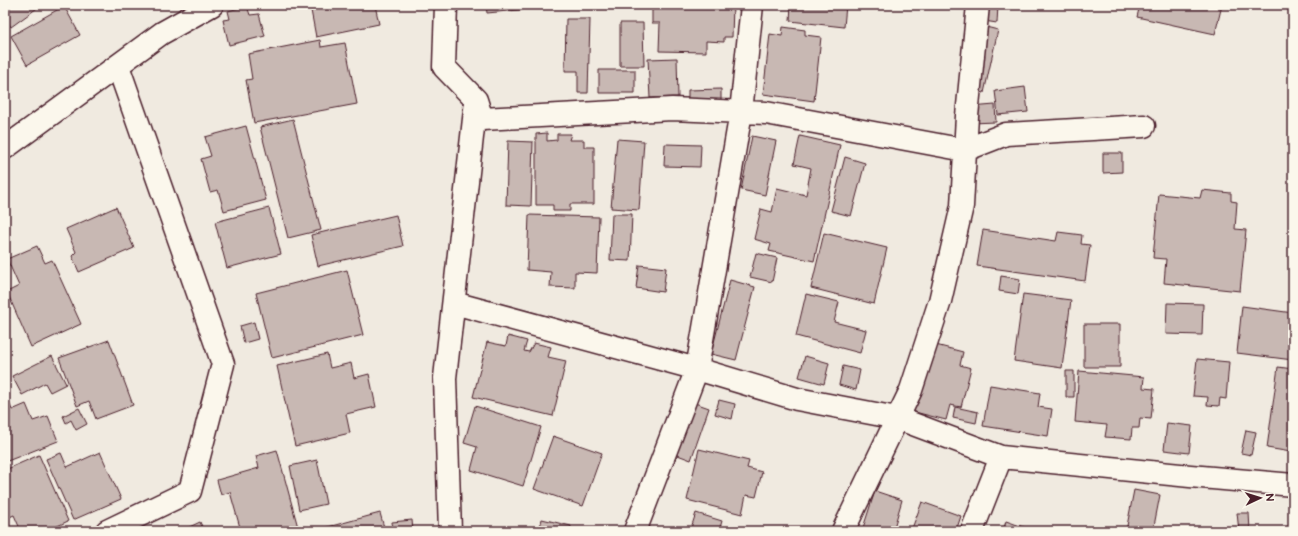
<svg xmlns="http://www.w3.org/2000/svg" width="1298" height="536" font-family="'Balsamiq Sans',sans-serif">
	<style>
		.building { fill: #c8b8b3; stroke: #4a1f2b }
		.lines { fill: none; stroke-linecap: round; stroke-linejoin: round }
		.street-casing { stroke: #4a1f2b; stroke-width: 25 }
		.street { stroke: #fbf7ec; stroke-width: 22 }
	</style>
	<rect width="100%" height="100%" fill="#f0eae0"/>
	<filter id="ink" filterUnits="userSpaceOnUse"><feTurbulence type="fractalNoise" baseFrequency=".025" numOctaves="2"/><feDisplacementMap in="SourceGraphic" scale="8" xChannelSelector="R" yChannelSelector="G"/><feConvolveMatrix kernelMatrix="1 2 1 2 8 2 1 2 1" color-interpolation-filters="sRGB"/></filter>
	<g filter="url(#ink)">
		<path class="building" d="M 5,5 L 39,5 L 40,6 L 11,27 L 5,18 Z
			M 310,5 L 377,5 L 375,5 L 379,24 L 316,37 Z
			M 486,5 L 529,5 L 529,9 L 487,13 Z
			M 652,5 L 733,5 L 732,37 L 724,37 L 724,42 L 706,41 L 706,52 L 659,51 L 660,23 L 652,23 Z
			M 791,5 L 846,5 L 844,27 L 790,21 Z
			M 986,5 L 998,5 L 997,23 L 984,21 Z
			M 1140,5 L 1222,5 L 1215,34 L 1137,17 Z
			M 64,6 L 80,35 L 27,65 L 11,36 Z
			M 247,6 L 250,15 L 259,14 L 265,36 L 229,45 L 223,20 L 230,19 L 228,11 Z
			M 566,19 L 590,19 L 588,93 L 578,93 L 578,71 L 565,71 Z
			M 620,23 L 643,23 L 644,66 L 620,66 Z
			M 974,24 L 998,30 L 984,93 L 959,87 Z
			M 783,27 L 805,30 L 805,35 L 821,37 L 814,101 L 763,94 L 770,34 L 782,36 Z
			M 320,40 L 321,47 L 345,43 L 357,104 L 254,123 L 246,80 L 252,79 L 248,54 Z
			M 677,58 L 678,97 L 650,98 L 648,59 Z
			M 599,70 L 635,70 L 635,93 L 599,93 Z
			M 1025,87 L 1028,112 L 998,115 L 995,91 Z
			M 721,89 L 721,100 L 688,101 L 688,90 Z
			M 995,105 L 996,122 L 972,123 L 971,107 Z
			M 293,119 L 321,230 L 288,238 L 260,127 Z
			M 246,126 L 266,200 L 224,211 L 218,190 L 210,192 L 201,159 L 211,156 L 205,137 Z
			M 547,133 L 547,141 L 557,140 L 557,134 L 571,134 L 569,140 L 584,140 L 584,147 L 594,147 L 594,204 L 570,204 L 570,211 L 553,211 L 553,205 L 536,205 L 536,134 Z
			M 752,136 L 776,141 L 765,195 L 741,190 Z
			M 800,136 L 840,145 L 814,261 L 769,251 L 771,244 L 754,239 L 761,209 L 772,212 L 777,188 L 806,195 L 811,168 L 794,164 Z
			M 617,139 L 644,141 L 639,210 L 611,208 Z
			M 508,141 L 533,142 L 531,206 L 506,205 Z
			M 665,144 L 701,145 L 700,167 L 664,166 Z
			M 1103,153 L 1122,153 L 1122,172 L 1103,173 Z
			M 845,157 L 865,163 L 851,216 L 831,211 Z
			M 1202,190 L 1231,193 L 1231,201 L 1237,202 L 1235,229 L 1246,230 L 1240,291 L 1164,283 L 1166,259 L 1153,258 L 1159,194 L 1200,198 Z
			M 116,207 L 134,248 L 79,272 L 72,256 L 76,252 L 66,229 Z
			M 269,208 L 281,254 L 227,268 L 215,222 Z
			M 612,214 L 632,214 L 630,261 L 610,260 Z
			M 396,215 L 403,246 L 318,266 L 311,235 Z
			M 529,215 L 599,217 L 597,273 L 575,272 L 575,288 L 550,287 L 551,272 L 527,270 Z
			M 983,230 L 1056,241 L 1058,232 L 1082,235 L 1081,244 L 1090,245 L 1085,281 L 977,266 Z
			M 824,233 L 887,248 L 874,304 L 811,288 Z
			M 37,246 L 45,263 L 52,260 L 81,324 L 31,347 L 7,292 L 19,286 L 7,259 Z
			M 756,253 L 777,258 L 772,282 L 750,277 Z
			M 639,265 L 666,268 L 663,292 L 636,288 Z
			M 347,270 L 363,335 L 272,358 L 256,293 Z
			M 1001,276 L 1020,279 L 1018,294 L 999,291 Z
			M 730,280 L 755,287 L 736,360 L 711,354 Z
			M 806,294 L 839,302 L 834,322 L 866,330 L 860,353 L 796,336 Z
			M 1023,294 L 1071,300 L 1062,368 L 1014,361 Z
			M 1167,303 L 1203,304 L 1202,335 L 1166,334 Z
			M 1242,306 L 1293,313 L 1293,360 L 1237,353 Z
			M 254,322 L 258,339 L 244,343 L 240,326 Z
			M 1084,324 L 1120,324 L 1120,367 L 1084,367 Z
			M 508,336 L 527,341 L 524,351 L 529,352 L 534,343 L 551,347 L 548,357 L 566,361 L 553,416 L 473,397 L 487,342 L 506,346 Z
			M 109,340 L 133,405 L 96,419 L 89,401 L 77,406 L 59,358 Z
			M 920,341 L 963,352 L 960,365 L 971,368 L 961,407 L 950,405 L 946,420 L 903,409 Z
			M 327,354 L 330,368 L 351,363 L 354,378 L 369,374 L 376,407 L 346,414 L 350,433 L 295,446 L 277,366 Z
			M 52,356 L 66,384 L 50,392 L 45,383 L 22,395 L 12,376 Z
			M 805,356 L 829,363 L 824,384 L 799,377 Z
			M 1197,359 L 1229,362 L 1226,399 L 1220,398 L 1219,406 L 1207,405 L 1208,397 L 1193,396 Z
			M 843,366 L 860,370 L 856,390 L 839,385 Z
			M 1278,367 L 1293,369 L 1293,441 L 1291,452 L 1267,448 Z
			M 1066,371 L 1074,371 L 1074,397 L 1066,397 Z
			M 1079,371 L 1144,377 L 1143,388 L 1154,389 L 1151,419 L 1140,418 L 1139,428 L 1132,428 L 1131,439 L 1105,437 L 1107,425 L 1075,422 Z
			M 990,385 L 1040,393 L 1038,407 L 1052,409 L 1048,436 L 983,426 Z
			M 5,392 L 12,410 L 26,404 L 33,421 L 48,416 L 58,441 L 5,462 Z
			M 719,400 L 735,404 L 732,419 L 715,414 Z
			M 692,402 L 709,408 L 691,460 L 675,454 Z
			M 475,406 L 541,427 L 523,486 L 471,470 L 477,447 L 464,443 Z
			M 955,407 L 978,412 L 976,423 L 953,418 Z
			M 79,408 L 87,424 L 76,430 L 71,420 L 66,423 L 63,416 Z
			M 1167,423 L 1192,426 L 1189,453 L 1164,450 Z
			M 1246,430 L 1256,432 L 1251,455 L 1241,453 Z
			M 553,436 L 602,453 L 583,506 L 534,489 Z
			M 699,449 L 749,461 L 747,468 L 762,472 L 756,497 L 746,495 L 742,514 L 687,500 Z
			M 277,450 L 299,531 L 241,531 L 230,492 L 221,495 L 217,480 L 259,468 L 256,456 Z
			M 100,452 L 121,499 L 73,520 L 46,459 L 61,453 L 67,467 Z
			M 39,455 L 68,521 L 47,531 L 21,531 L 14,515 L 5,519 L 5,470 Z
			M 317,460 L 326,504 L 299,510 L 290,466 Z
			M 1134,490 L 1160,495 L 1153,531 L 1126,531 Z
			M 875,491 L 902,500 L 893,531 L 862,531 Z
			M 922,502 L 961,516 L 956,531 L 911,531 Z
			M 380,513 L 385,531 L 313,531 Z
			M 696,513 L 722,521 L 719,531 L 690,531 Z
			M 1237,513 L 1249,513 L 1250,531 L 1239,531 Z
			M 542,519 L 571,526 L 570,531 L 539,531 Z
			M 412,520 L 413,531 L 393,531 L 392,522 Z
			M 1006,521 L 1029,529 L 1028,531 L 1003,531 Z
			M 200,522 L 204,531 L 172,531 L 178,528 L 181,531 Z
			M 665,527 L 678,531 L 663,531 Z"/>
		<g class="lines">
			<defs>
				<path id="street" d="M 446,5 L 444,67 L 476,100 L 482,119 L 672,109 L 766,113 L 965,150 L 1006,134 L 1144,126
					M 5,148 L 162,33 L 212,5
					M 454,303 L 697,369 L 797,399 L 897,418 L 1001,457 L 1190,476 L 1293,485
					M 107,531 L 190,491 L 223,364 L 118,66
					M 450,531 L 445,378 L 476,101
					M 635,531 L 697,369 L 741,112 L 752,5
					M 843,531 L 911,390 L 940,301 L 962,206 L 967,116 L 978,5
					M 972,531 L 1001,457"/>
			</defs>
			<use href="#street" class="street-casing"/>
			<use href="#street" class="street"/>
		</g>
	</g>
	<rect width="1298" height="536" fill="none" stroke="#fbf7ec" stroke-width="20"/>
	<rect x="10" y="10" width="1278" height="516" fill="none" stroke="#4a1f2b" stroke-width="1.5" filter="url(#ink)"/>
	<g transform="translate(1260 498) rotate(86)" stroke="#fbf7ec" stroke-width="3" paint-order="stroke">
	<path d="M0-3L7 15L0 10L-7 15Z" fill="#4a1f2b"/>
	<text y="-6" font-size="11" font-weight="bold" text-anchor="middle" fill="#4a1f2b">N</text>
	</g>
</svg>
